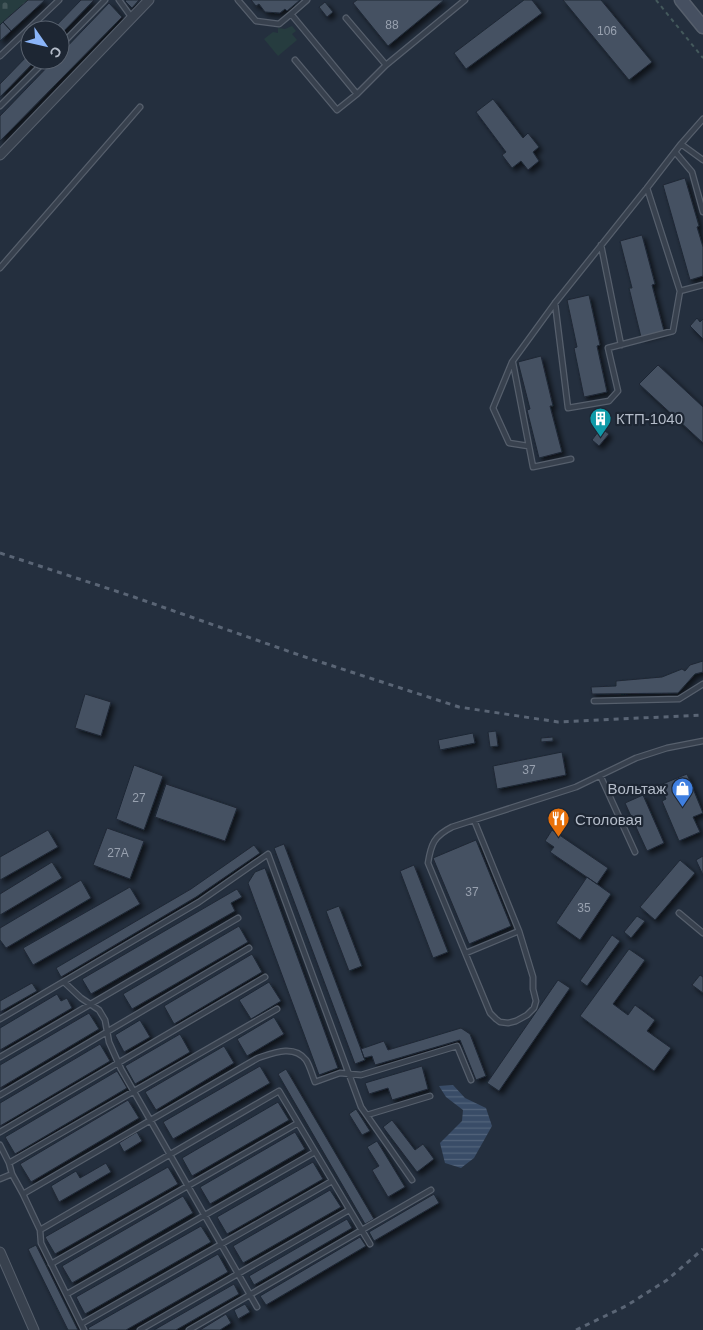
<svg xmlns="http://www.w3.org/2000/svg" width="703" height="1330" font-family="Helvetica,sans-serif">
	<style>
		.cemetery { fill: url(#cemetery-stones) }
		.park { fill: #263c3f }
		.water { fill: url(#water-rules) }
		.building { fill: #455162; stroke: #1f2835; filter: url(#shadow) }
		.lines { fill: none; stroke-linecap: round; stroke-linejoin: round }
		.service-casing { stroke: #565f6c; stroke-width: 7 }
		.minor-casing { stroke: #565f6c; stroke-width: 11 }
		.secondary-casing { stroke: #565f6c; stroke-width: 15 }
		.path { stroke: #44595c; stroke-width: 2; stroke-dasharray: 4 4; stroke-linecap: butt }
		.service { stroke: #38414e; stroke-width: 4.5 }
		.minor { stroke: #38414e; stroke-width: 9 }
		.secondary { stroke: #465061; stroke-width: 12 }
		.rail { stroke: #5a6575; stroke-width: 3; stroke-dasharray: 5 5; stroke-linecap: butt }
		.labels { text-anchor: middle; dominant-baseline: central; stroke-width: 4.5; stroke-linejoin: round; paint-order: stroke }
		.number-label { font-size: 12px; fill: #98a1af }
		.poi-label { font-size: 15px; fill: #b4bcc9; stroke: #1d2633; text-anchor: start }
	</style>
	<defs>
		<pattern id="cemetery-stones" width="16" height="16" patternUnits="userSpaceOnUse" patternTransform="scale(1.25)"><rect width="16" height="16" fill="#263c3f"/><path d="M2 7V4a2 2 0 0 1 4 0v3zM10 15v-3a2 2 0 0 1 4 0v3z" fill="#435659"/></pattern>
		<pattern id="water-rules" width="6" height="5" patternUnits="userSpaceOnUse" patternTransform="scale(1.25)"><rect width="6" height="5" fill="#394c67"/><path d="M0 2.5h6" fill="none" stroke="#53647b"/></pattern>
		<filter id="shadow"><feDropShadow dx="3.5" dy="3.5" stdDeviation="2.5" flood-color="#0009"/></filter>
	</defs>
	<rect width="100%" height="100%" fill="#242f3e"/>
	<path class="cemetery" d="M 0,0 L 28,0 L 0,25 Z"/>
	<path class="park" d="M 292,26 L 296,31 L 292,34 L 297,40 L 278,56 L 264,39 L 273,32 L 278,33 L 278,28 L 285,29 Z"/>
	<path class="water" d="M 453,1085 L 465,1098 L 486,1108 L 492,1126 L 474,1158 L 461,1168 L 445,1163 L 440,1143 L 462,1121 L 463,1110 L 446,1097 L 439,1086 Z"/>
	<path class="building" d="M 28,0 L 45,0 L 11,31 L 3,22 Z
		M 81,0 L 94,0 L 60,35 L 60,30 L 52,30 Z
		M 126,0 L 139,0 L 132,8 L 125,1 Z
		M 251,0 L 300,0 L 287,11 L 285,9 L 280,13 L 265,12 L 259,4 L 256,6 Z
		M 357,0 L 444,0 L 388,46 L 353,3 Z
		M 524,0 L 532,0 L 542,13 L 466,69 L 454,53 Z
		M 563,0 L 601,0 L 652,62 L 629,80 Z
		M 325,2 L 333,12 L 327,17 L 319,7 Z
		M 109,3 L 122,17 L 0,141 L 0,116 L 54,60 L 60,60 L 60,54 Z
		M 3,22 L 11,31 L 0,41 L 0,25 Z
		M 30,53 L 30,60 L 36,60 L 0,97 L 0,84 Z
		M 493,99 L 523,138 L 528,133 L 539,147 L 533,152 L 539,161 L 528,170 L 521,161 L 512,168 L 502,155 L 506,152 L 476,112 Z
		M 685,178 L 699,226 L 697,227 L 703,247 L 703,276 L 690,280 L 663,185 Z
		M 642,235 L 655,284 L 652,285 L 664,331 L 641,337 L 629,288 L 632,288 L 620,241 Z
		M 589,295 L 600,345 L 597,346 L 607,392 L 584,397 L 574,348 L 577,347 L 567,300 Z
		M 697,318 L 700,322 L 703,319 L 703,339 L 690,326 Z
		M 541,356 L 553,406 L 550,406 L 562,452 L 539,458 L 527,410 L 530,409 L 518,362 Z
		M 658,365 L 703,407 L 703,443 L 639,384 Z
		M 601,428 L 609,434 L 599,446 L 592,440 Z
		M 703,661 L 703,672 L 695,674 L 678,693 L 592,694 L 591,687 L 616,686 L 616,681 L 662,677 L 682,669 L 685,671 L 690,665 Z
		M 85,694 L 111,702 L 101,736 L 75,728 Z
		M 496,731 L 498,746 L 490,747 L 488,732 Z
		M 473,733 L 475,743 L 440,750 L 438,740 Z
		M 553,737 L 553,741 L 541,742 L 541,738 Z
		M 562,752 L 566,775 L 497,789 L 493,766 Z
		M 134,765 L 163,776 L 144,830 L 116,819 Z
		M 687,774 L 703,813 L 693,817 L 700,832 L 679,841 L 662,801 L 666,799 L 660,785 Z
		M 166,784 L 237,808 L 225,841 L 155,817 Z
		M 643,795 L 664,843 L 647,851 L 625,803 Z
		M 107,828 L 144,841 L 130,879 L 93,865 Z
		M 48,830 L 58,847 L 0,880 L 0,857 Z
		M 552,830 L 608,868 L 597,884 L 550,852 L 554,847 L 545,841 Z
		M 476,840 L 511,926 L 469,944 L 433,858 Z
		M 284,844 L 365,1060 L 355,1064 L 274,848 Z
		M 254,845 L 260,853 L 196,897 L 61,977 L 56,968 L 191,889 Z
		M 703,856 L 703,875 L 696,860 Z
		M 680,860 L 695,873 L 655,920 L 640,907 Z
		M 52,862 L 62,878 L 0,915 L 0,894 Z
		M 414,865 L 448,952 L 433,958 L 400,871 Z
		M 265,868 L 338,1068 L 319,1075 L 248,883 L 255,872 Z
		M 587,877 L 611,894 L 580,940 L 556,923 Z
		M 81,880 L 91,898 L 6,948 L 0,940 L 0,928 Z
		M 130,887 L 140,904 L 33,965 L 23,948 Z
		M 237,889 L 242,897 L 231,903 L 235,911 L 91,994 L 82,979 Z
		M 339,906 L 362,966 L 349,971 L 326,911 Z
		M 637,916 L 645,921 L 631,938 L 624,932 Z
		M 239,926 L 248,942 L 132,1009 L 123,994 Z
		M 612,935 L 620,941 L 587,986 L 580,981 Z
		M 629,949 L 645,960 L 613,1004 L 628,1015 L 635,1005 L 655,1020 L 647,1031 L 671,1048 L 654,1071 L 580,1016 Z
		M 252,954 L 262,972 L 174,1024 L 164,1006 Z
		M 700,975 L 703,977 L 703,993 L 692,985 Z
		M 558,980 L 570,988 L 499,1091 L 487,1083 Z
		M 269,982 L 281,1001 L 251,1019 L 239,1000 Z
		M 32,983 L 37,991 L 0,1012 L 0,1001 Z
		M 57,994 L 61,1001 L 67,998 L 72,1008 L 0,1050 L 0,1028 Z
		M 89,1013 L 99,1029 L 0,1088 L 0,1065 Z
		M 274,1017 L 284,1034 L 247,1056 L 237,1039 Z
		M 140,1020 L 150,1037 L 124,1052 L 115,1035 Z
		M 461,1028 L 470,1034 L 486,1076 L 476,1080 L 460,1040 L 375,1065 L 372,1056 L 364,1058 L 361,1049 L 384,1041 L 388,1050 Z
		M 180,1034 L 190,1052 L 135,1084 L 125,1066 Z
		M 100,1044 L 110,1061 L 0,1126 L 0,1103 Z
		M 224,1046 L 234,1063 L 156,1110 L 145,1092 Z
		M 260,1066 L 270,1083 L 173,1139 L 163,1122 Z
		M 422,1066 L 428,1089 L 392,1100 L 388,1088 L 369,1094 L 365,1083 Z
		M 286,1069 L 374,1219 L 365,1224 L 278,1074 Z
		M 117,1071 L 127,1088 L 15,1154 L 5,1137 Z
		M 128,1100 L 139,1118 L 31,1182 L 20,1164 Z
		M 278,1102 L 289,1120 L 192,1176 L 182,1158 Z
		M 356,1109 L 370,1131 L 362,1135 L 349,1114 Z
		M 392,1120 L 415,1150 L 423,1144 L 434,1159 L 417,1172 L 383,1127 Z
		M 137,1132 L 142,1141 L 124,1152 L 119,1143 Z
		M 295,1132 L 305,1149 L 210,1204 L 200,1187 Z
		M 377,1141 L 405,1187 L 388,1197 L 372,1170 L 379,1166 L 367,1147 Z
		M 313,1162 L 323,1179 L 227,1234 L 217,1217 Z
		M 106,1163 L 111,1172 L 59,1202 L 51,1186 L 76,1171 L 80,1178 Z
		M 168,1167 L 178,1184 L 55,1254 L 45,1237 Z
		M 330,1190 L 341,1207 L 243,1263 L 233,1246 Z
		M 434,1194 L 439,1203 L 374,1241 L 369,1232 Z
		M 183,1196 L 193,1213 L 72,1283 L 62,1266 Z
		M 347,1219 L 352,1228 L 254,1285 L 249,1276 Z
		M 201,1226 L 211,1242 L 85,1314 L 76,1297 Z
		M 360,1237 L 366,1246 L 266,1305 L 260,1296 Z
		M 36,1245 L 78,1330 L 68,1330 L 28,1249 Z
		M 218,1254 L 228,1272 L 126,1330 L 89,1330 L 88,1328 Z
		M 234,1284 L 239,1294 L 176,1330 L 154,1330 Z
		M 245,1304 L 250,1312 L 238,1319 L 234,1310 Z
		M 226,1314 L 231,1323 L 220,1330 L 200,1330 Z"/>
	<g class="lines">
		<defs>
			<path id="service" d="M 119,0 L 132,18
				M 238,0 L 256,21 L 279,24 L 291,14
				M 307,0 L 291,14 L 357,94 L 386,65 L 465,0
				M 346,18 L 386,65
				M 60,46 L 105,0
				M 0,56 L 59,0
				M 295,60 L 337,110 L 357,94
				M 0,106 L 46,60
				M 703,119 L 681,144 L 703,160
				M 675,152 L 692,172 L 703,212
				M 647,188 L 680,291 L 703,285
				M 601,245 L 621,345
				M 0,268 L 140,107
				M 555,303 L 568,408 L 609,401 L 618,391 L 608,348 L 673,331 L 680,291
				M 513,363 L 533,467 L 571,459
				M 528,446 L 509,443 L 493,408 L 512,362 L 555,303 L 647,188 L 681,144
				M 594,701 L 679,699 L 703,684
				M 600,775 L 635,852
				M 474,820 L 519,931 L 533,977 L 533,989 L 536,1001 L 534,1008 L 527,1015 L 516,1021 L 508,1023 L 500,1022 L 496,1019 L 490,1013 L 428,863 C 431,844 434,836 452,827 L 576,787 L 636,758 L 667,748 L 703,741
				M 679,913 L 703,933
				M 466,953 L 519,931
				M 64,982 L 81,998 L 99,1010 L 105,1020 L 109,1042 L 121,1069 L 257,1307
				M 0,1019 L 199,902 L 268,854 L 361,1107 L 412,1180
				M 0,1057 L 238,918
				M 0,1095 L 249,948
				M 367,1115 L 430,1096
				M 0,1132 L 265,977
				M 0,1145 L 9,1163 L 12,1174 L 23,1194 L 40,1230 L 41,1243 L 84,1330
				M 9,1163 L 277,1009
				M 0,1179 L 12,1174
				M 23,1194 L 258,1058 C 273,1053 294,1044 306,1060 C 310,1066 312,1075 315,1082 L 340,1073 L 361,1075 L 457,1046 L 471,1080
				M 40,1230 L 279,1091 L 370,1244
				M 51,1264 L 298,1123
				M 67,1294 L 315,1152
				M 81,1324 L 332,1181
				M 140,1330 L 349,1210
				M 189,1330 L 431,1190"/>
			<path id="minor" d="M 0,155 L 149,0
				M 0,1252 L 34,1330"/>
			<path id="secondary" d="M 681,0 L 703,27"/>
		</defs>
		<use href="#service" class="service-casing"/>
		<use href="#minor" class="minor-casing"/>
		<use href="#secondary" class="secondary-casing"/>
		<path class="path" d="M 656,0 L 703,58"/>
		<use href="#service" class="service"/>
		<use href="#minor" class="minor"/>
		<use href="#secondary" class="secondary"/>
		<path class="rail" d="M 0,553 L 134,597 L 302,656 L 459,707 L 558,722 L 703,715
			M 576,1330 L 626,1306 L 667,1280 L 703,1249"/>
	</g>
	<defs>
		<symbol id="building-pin" viewBox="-11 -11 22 30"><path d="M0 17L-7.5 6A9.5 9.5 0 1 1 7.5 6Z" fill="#0f9aa8" stroke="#1d2633"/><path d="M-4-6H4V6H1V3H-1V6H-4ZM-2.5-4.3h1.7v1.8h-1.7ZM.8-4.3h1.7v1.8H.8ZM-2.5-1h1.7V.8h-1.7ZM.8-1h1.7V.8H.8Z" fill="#fff"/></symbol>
		<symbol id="shop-pin" viewBox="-11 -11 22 30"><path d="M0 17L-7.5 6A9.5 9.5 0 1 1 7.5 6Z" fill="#3f7fe0" stroke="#1d2633"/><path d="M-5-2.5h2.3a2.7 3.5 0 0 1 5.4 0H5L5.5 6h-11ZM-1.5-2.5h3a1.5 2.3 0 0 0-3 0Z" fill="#fff"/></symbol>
		<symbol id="restaurant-pin" viewBox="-11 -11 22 30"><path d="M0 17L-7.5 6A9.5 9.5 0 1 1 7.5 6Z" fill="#e8710a" stroke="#1d2633"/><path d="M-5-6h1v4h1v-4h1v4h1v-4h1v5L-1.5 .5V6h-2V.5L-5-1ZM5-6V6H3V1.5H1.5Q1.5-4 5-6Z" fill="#fff"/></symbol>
	</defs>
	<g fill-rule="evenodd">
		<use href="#building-pin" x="588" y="406" width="25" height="34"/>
		<use href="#shop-pin" x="670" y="776" width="25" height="34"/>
		<use href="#restaurant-pin" x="546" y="806" width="25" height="34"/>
	</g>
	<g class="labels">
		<g class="number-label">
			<text x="392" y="25">88</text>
			<text x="607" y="31">106</text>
			<text x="529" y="770">37</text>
			<text x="139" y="798">27</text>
			<text x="118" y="853">27А</text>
			<text x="472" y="892">37</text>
			<text x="584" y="908">35</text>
		</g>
		<g class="poi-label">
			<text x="616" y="418">КТП-1040</text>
			<text x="666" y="788" text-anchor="end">Вольтаж</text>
			<text x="575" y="819">Столовая</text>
		</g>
	</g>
	<g transform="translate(45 45) rotate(124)"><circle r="24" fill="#1d2633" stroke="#59626f"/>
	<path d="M0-4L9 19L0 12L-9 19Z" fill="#8ab4f8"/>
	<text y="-8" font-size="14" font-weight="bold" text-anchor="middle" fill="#b4bcc9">С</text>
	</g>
</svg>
